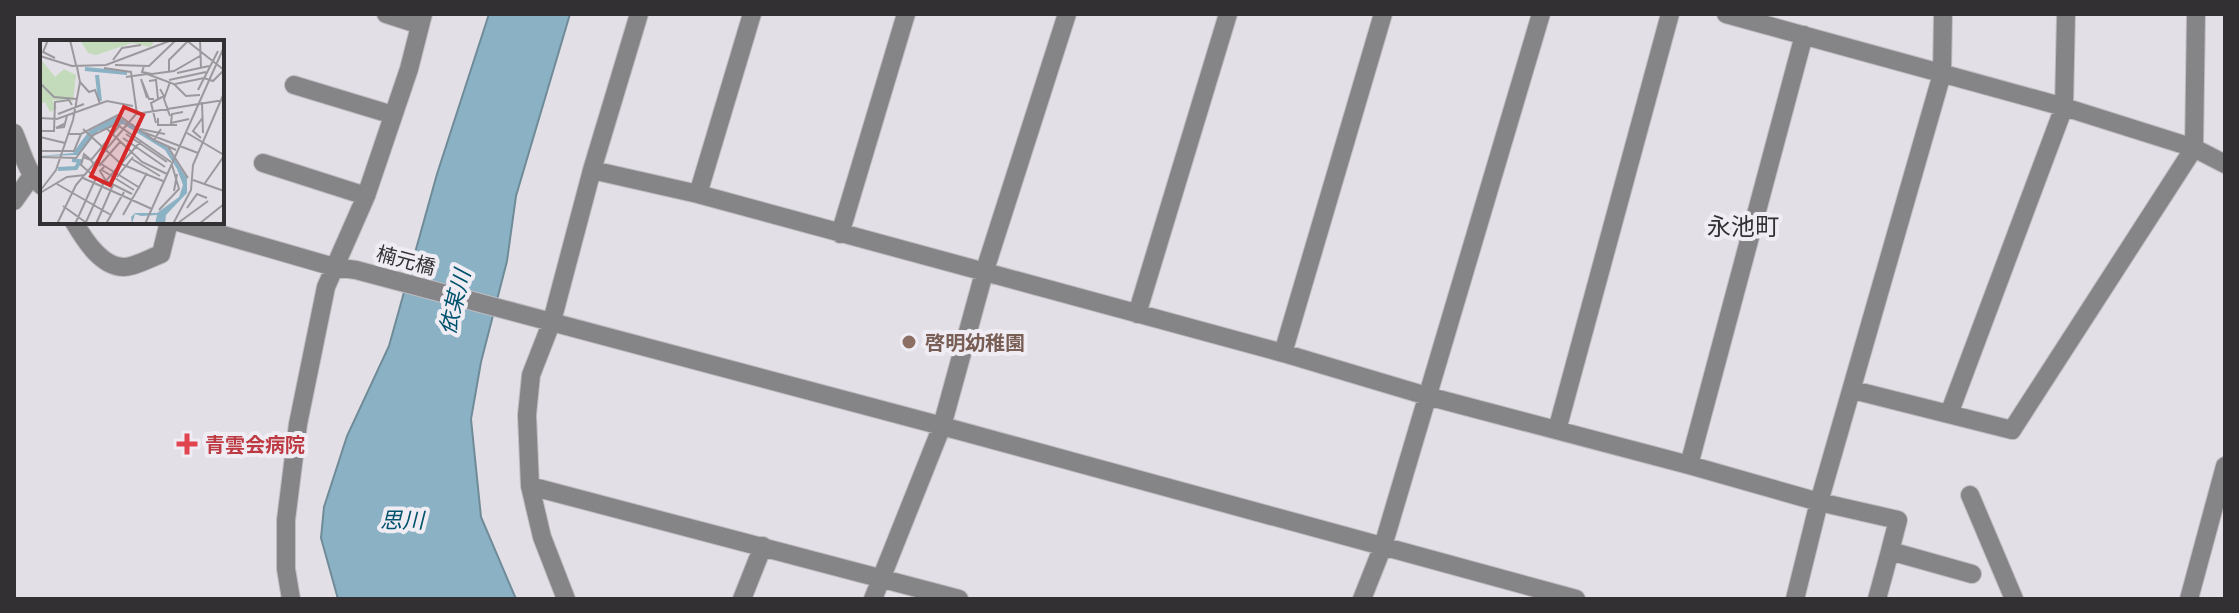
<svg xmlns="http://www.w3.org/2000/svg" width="2239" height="613" font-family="'IBM Plex Serif','Noto Sans JP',serif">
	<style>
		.water { fill: #8ab2c4; stroke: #708b98; stroke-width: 2 }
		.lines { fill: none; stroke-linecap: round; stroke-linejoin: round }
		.minor-casing { stroke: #c0bcc2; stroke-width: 20 }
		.minor { stroke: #858587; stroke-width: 18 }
		.education-dot { fill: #8d6e63; stroke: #f0ecf3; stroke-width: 3 }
		.health-dot { fill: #e0444e; stroke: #f0ecf3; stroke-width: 3 }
		.labels { text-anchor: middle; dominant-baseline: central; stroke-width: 8; stroke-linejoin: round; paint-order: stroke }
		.street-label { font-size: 20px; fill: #323033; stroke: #f0ecf3 }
		.education-label { font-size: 20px; font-weight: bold; fill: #785e54; stroke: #f0ecf3; text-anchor: start }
		.health-label { font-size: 20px; font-weight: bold; fill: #be3a42; stroke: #f0ecf3; text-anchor: start }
		.water-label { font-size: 22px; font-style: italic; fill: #00536d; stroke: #f0ecf3 }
		.quarter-label { font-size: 24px; fill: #323033; stroke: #f0ecf3 }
		.inset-river { fill: none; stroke: #8ab2c4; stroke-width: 4 }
		.inset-road { fill: none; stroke: #9c999e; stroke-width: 2 }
		.view { fill: #d62828; fill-opacity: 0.15; stroke: #d62828; stroke-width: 4 }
		.inset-edge { fill: none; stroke: #323033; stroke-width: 4 }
	</style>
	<rect width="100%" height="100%" fill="#e3dfe6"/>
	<path class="water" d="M 489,14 L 570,14 L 516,196 L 507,261 L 481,362 L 471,419 L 481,517 L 516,599 L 338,599 L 321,538 L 324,507 L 347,436 L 389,346 L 437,174 Z"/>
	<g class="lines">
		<defs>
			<path id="minor" d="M 386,14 L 420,25
				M 1726,14 L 2064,107 L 2194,148 L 2225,164
				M 294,85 L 393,115
				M 14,133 C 22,151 27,174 42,186
				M 263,163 L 366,196
				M 592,170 L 698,194 L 1283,353 L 1427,396 L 1689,465 L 1819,502 L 1898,520 L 1890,551
				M 698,194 L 752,14
				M 14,201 L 31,177
				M 74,222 C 84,239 101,267 124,267 C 135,267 150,258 161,254 L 169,222
				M 178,222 L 334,267 L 356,270 L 942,426 L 1576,599
				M 840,234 L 906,14
				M 1137,314 L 1228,14
				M 1283,353 L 1383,14
				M 1853,390 L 2012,430 L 2194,148 L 2196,14
				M 1949,414 L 2064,107 L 2066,14
				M 1557,430 L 1670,14
				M 1689,465 L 1804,35
				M 530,486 L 959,599
				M 1970,495 L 2014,599
				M 291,599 L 286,569 L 286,520 L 298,424 L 326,287 L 366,196 L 409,69 L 423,14
				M 566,599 L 542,537 L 530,486 L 527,415 L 531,375 L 552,321 L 592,170 L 639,14
				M 742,599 L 763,546
				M 873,599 L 942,426 L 984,273 L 1067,14
				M 1362,599 L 1383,546 L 1541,14
				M 1795,599 L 1819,502 L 1942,74 L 1943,14
				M 1877,599 L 1890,551 L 1972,574
				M 2189,599 L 2225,466"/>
		</defs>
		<use href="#minor" class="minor-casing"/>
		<use href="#minor" class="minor"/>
	</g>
	<circle class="education-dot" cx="909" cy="342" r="8"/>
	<path class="health-dot" d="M183 432h8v8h8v8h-8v8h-8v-8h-8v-8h8z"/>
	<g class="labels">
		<g class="street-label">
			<text transform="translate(406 260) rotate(15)">楠元橋</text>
		</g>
		<g class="education-label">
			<text x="925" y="342">啓明幼稚園</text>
		</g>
		<g class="health-label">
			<text x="205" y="444">青雲会病院</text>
		</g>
		<g class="water-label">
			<text transform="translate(454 302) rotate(-76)">依某川</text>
			<text x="402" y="519">思川</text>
		</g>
		<g class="quarter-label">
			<text x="1743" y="226">永池町</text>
		</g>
	</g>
	<g transform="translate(40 40)">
		<rect width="184" height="184" fill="#e3dfe6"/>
		<path d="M 40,0 L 116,0 L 110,7 L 92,3 L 56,15 L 48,13 ZM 0,18 L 15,37 L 24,29 L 36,35 L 33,61 L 12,60 L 17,68 L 10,72 L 5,62 L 0,64 Z" fill="#c4dbbb"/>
		<path d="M 77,76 L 127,107 L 147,138 L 147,153 L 126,175 L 125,184 L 115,184 L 117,175 L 101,176 L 95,174 L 92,184 L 91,177 L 95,173 L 117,173 L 139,157 L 143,145 L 137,129 L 125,110 L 83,84 L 58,91 L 39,115 L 0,116 L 33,113 L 49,91 Z" fill="#8ab2c4"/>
		<path class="inset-river" d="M 45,29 L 87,33M 57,35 L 60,61M 18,129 L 36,128 L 40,121 L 32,120"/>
		<path class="inset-road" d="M 8,0 L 3,12 L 15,18M 30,0 L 36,25M 146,0 L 184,30M 160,0 L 161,28M 0,16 L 32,26 L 66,25 L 132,0M 73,20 L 82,8 L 101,5M 75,25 L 109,26 L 136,0M 104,26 L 102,32 L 112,34 L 134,31 L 160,16M 64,28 L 91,32 L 97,74M 129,32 L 129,20 L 147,2M 137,33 L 169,26M 86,37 L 107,34 L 134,44 L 146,56 L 160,55M 129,40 L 166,32M 109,41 L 116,40 L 118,59M 40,42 L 49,52 L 55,50 L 60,64M 0,43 L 14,57 L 37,59M 135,44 L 164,38 L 173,41 L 184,30M 158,50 L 178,11M 107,58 L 101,39 L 109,59 L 114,59M 162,62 L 163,93M 143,72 L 132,74 L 131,83 L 149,79M 18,74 L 44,64M 130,76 L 124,59 L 130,42M 0,78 L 17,79 L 67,61 L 93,66M 118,78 L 118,85 L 137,85M 116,83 L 111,63 L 124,56 L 120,49M 24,84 L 16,88 L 24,87 L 27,76M 66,88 L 102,122 L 127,134M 43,89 L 81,124 L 123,141M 100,89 L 125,94M 121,89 L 114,100 L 136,110M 0,91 L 14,91 L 15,62 L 29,60 L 32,65M 103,92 L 158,113M 147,93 L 184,115M 28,94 L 41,94 L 78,75 L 114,100M 86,94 L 127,122M 0,97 L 25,103M 83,98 L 125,127M 161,98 L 153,91 L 163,77M 128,107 L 148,138M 0,111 L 34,111 L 41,94M 0,117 L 36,118 L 53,95 L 76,84 L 131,122M 43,117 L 51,120 L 44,114 L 43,118 L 41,125 L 63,144M 92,119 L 120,136M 58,122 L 100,148M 59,126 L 80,102M 64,127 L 60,131 L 66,141 L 92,154M 56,128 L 51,120 L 80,85M 62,130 L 94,150M 77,137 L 93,117M 43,138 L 112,169M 136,140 L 134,151 L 137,134M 153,140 L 184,151M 165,143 L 184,116M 17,144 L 71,175M 0,151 L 16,130 L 33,80 L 40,42 L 37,27M 0,153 L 27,137 L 45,135M 23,166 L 48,184M 147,168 L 157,154 L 167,158M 119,170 L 139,149 L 132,125M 83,175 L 107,133M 46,182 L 63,144 L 101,101M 138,183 L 168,161M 17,184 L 36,145 L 96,74 L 184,60M 35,184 L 56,138M 56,184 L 73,145M 66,184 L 84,152M 105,184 L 184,7M 133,184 L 151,150 L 153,125 L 184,53M 159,184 L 184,164"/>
		<path class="view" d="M 84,67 L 103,75 L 70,145 L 51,136 Z"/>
		<rect width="184" height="184" class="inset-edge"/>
	</g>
	<rect width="2239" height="613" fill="none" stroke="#323033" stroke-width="32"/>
</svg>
